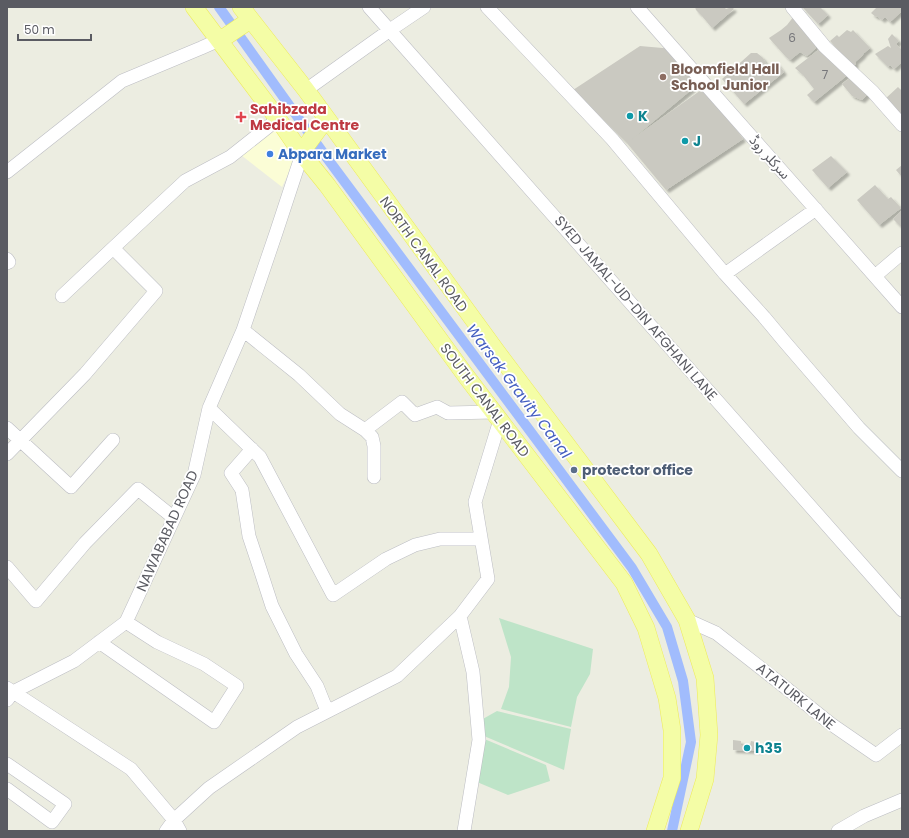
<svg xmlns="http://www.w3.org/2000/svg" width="909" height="838" font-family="Poppins,'Noto Sans Arabic',sans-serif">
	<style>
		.commercial { fill: #fbfdd6 }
		.green { fill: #bee4c8 }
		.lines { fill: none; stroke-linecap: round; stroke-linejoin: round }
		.canal { stroke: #a1bcfd; stroke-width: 10 }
		.building { fill: #cac9c1; filter: url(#shadow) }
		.minor-casing { stroke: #bcbdc3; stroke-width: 14 }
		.major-casing { stroke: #eeec59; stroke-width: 18 }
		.minor { stroke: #fff; stroke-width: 13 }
		.major { stroke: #f4fda6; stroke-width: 17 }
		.education-dot { fill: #8d6e63; stroke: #fff; stroke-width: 1.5 }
		.culture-dot { fill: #0f9aa8; stroke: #fff; stroke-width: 1.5 }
		.health-dot { fill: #e0444e; stroke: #fff; stroke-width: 1.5 }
		.shop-dot { fill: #3f7fe0; stroke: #fff; stroke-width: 1.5 }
		.service-dot { fill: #5c6f8a; stroke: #fff; stroke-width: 1.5 }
		.labels { text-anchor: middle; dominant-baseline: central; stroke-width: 3.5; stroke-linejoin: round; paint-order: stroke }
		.number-label { font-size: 12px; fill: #76767a }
		.education-label { font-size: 14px; font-weight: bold; fill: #785e54; stroke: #fff; text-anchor: start }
		.health-label { font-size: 14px; font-weight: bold; fill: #be3a42; stroke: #fff; text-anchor: start }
		.culture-label { font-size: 14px; font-weight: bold; fill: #0d838f; stroke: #fff; text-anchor: start }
		.shop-label { font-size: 14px; font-weight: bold; fill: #366cbe; stroke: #fff; text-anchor: start }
		.street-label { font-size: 14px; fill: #5a5b62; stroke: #fff }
		.service-label { font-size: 14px; font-weight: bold; fill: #4e5e75; stroke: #fff; text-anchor: start }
		.water-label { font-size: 15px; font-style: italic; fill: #445fc0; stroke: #fff }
	</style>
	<defs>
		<filter id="shadow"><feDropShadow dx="3" dy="3" stdDeviation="1" flood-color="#0004"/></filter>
	</defs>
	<rect width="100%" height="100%" fill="#ecede1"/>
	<path class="commercial" d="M 277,121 L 298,153 L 282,187 L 241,155 Z"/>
	<path class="green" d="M 499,618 L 593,649 L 590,674 L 577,697 L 571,727 L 501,709 L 509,687 L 511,657 Z
		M 497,711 L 571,729 L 564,770 L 484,736 L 481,720 Z
		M 482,738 L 546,765 L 550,781 L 508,795 L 477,782 Z"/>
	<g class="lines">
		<path class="canal" d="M 219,7 L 324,154 L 632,568 L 667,627 L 683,681 L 691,742 L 672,831"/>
	</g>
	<path class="building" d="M 695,7 L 724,7 L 726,9 L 732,7 L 734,9 L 712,28 L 702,16 L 696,10 Z
		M 804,7 L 820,7 L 828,15 L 818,24 L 806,11 L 803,8 Z
		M 877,7 L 902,7 L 902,11 L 890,22 L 885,17 L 882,20 L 877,16 L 876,17 L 871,13 Z
		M 794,16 L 813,36 L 816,48 L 807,56 L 800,52 L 790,60 L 786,57 L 769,38 L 781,30 L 787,25 Z
		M 847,30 L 851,32 L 853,30 L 870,48 L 864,53 L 862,56 L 855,62 L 856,64 L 853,67 L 830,41 L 837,35 L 839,37 Z
		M 892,34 L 899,41 L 896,44 L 902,50 L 902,62 L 894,69 L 890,65 L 888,67 L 875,54 L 888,46 L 891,48 L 888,39 Z
		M 640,46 L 674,49 L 697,85 L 631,140 L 701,90 L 720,108 L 743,139 L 666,190 L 627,143 L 573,90 Z
		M 821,48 L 850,73 L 814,102 L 807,95 L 814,89 L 803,75 L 795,68 Z
		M 751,53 L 757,53 L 763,58 L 769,69 L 777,63 L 784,72 L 744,104 L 722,79 Z
		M 851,77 L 869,93 L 862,100 L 852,96 L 842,84 Z
		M 898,87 L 902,91 L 902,117 L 885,99 Z
		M 831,156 L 847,172 L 828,188 L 812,170 Z
		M 902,165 L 902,177 L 896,170 Z
		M 875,185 L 888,199 L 891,197 L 901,208 L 879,225 L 857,200 Z
		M 902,210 L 902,228 L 893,219 Z
		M 733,740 L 741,741 L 741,745 L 750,745 L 751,741 L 760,743 L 760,751 L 733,750 Z"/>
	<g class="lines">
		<defs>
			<path id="minor" d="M 369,7 L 902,610
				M 487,7 L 612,139 L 725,274 L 764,317 L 784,341 L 859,428 L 902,471
				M 637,7 L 902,307
				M 792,7 L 825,47 L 873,92 L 902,125
				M 306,90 L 390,30 L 424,7
				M 7,172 L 122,81 L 201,48 L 219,40
				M 7,259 L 9,262 L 7,263
				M 725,274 L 816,209
				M 875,276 L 902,253
				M 62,296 L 113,248
				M 243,330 L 299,375 L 340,414 L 365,430 L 402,402 L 415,415 L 437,407 L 448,413 L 493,412
				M 209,408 L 260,457 L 333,595 L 386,559 L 415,545 L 440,539 L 481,539
				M 7,428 L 71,487 L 113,440
				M 365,430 L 372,437 L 374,446 L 374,477
				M 252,449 L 231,473 L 242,490 L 249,536 L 260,569 L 272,606 L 296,654 L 317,686 L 327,711
				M 7,454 L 85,374 L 156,291 L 113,248 L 185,181 L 230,157 L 278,119
				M 7,567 L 36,601 L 85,543 L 138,489 L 174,518
				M 460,616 L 488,579 L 475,502 L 500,420
				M 687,620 L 716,633 L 776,680 L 831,724 L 876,755 L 902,735
				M 99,642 L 214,722 L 237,686 L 204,664 L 157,642 L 126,622
				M 7,688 L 131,769 L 174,820 L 209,788 L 297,727 L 397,676 L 460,616 L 473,672 L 479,740 L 464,831
				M 7,700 L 13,692 L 74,661 L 126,622 L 194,475 L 209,408 L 243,330 L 276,233 L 302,154
				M 7,764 L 65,804 L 52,822 L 7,789
				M 166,831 L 174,820 L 180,831
				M 838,831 L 864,816 L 902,800"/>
			<path id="major" d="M 194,7 L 278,119 L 302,154 L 327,185 L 466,376 L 624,583 L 646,628 L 667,698 L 672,730 L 672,778 L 655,831
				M 241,7 L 306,90 L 497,352 L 649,554 L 687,620 L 705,678 L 709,735 L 705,779 L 689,831
				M 219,40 L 222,39 L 250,20
				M 302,154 L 306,146 L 326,119"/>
		</defs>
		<use href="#minor" class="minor-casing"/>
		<use href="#major" class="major-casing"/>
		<use href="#minor" class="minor"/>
		<use href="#major" class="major"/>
	</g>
	<circle class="education-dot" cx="663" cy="77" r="4"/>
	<g class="culture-dot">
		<circle cx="630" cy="116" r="4"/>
		<circle cx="685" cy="141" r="4"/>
		<circle cx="747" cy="748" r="4"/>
	</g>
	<path class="health-dot" d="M239 111h4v4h4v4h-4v4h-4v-4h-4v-4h4z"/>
	<circle class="shop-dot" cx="270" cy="154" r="4"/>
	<circle class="service-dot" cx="574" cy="470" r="4"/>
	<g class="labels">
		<g class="number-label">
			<text x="792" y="37">6</text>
			<text x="825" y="74">7</text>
		</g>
		<g class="education-label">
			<text x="671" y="69">Bloomfield Hall<tspan x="671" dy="16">School Junior</tspan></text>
		</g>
		<g class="health-label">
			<text x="250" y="109">Sahibzada<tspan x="250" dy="16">Medical Centre</tspan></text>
		</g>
		<g class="culture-label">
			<text x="638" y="116">K</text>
			<text x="693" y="141">J</text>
			<text x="755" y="748">h35</text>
		</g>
		<g class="shop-label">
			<text x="278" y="154">Abpara Market</text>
		</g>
		<g class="street-label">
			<text transform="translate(770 157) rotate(48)">سرکلر روڈ</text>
			<text transform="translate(424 254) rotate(54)">NORTH CANAL ROAD</text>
			<text transform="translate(636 308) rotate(49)">SYED JAMAL-UD-DIN AFGHANI LANE</text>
			<text transform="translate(485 400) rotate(53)">SOUTH CANAL ROAD</text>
			<text transform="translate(167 531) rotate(-66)">NAWABABAD ROAD</text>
			<text transform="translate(796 696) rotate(39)">ATATURK LANE</text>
		</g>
		<g class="service-label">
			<text x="582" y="470">protector office</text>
		</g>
		<g class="water-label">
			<text transform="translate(519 391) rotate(53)">Warsak Gravity Canal</text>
		</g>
	</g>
	<rect width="909" height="838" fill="none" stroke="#5a5b62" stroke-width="16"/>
	<path d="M18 34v6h73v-6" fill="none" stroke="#5a5b62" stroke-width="2"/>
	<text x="24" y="34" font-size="12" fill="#5a5b62" stroke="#ffffff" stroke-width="3" paint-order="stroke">50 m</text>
</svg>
